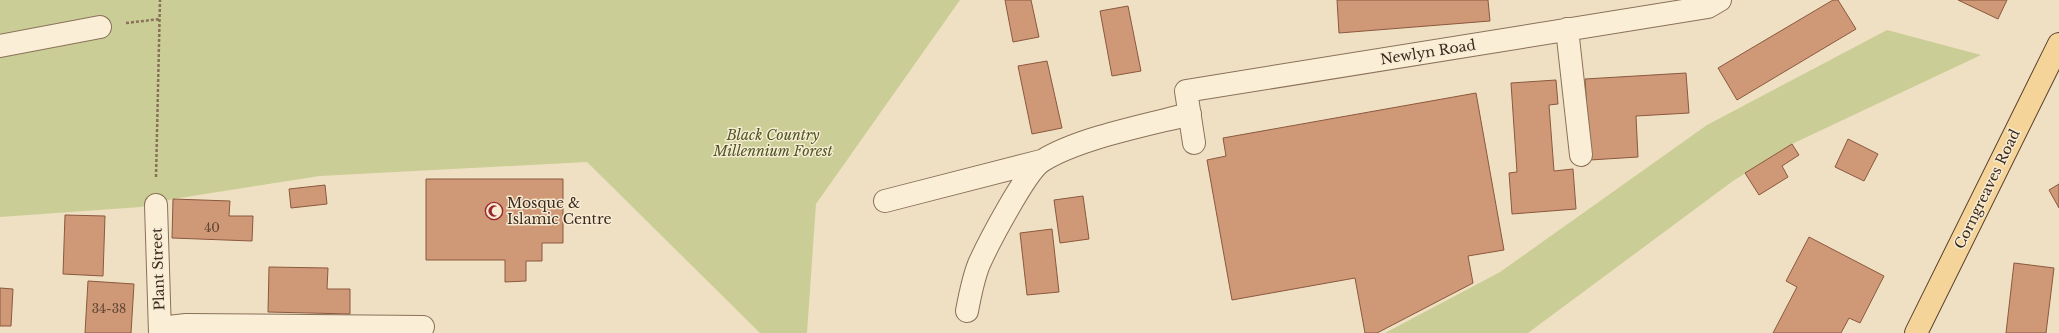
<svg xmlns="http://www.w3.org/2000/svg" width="2059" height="333" font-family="'Libre Baskerville',serif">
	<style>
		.green { fill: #cace96 }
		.building { fill: #cf9877; stroke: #8a593e }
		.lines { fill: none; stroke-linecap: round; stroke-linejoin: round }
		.minor-casing { stroke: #8a7159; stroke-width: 24 }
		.major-casing { stroke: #583f2d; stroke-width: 24 }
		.path { stroke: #8a7159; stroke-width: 2.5; stroke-dasharray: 3 2; stroke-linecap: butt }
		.minor { stroke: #faeed6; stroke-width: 22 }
		.major { stroke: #f4d499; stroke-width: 22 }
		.labels { text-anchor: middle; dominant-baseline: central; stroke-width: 3; stroke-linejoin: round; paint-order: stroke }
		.number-label { font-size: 12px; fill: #5f4634 }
		.street-label { font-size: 14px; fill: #3a2a1e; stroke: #f7ebd3 }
		.park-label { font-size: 14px; font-style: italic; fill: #4c5723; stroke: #f7ebd3 }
		.poi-label { font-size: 14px; fill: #3a2a1e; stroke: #f7ebd3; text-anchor: start }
	</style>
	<rect width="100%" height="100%" fill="#f0e0c3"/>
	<path class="green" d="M 0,0 L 960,0 L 816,204 L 807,333 L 760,333 L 587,162 L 320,176 L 173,199 L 141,207 L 0,217 Z
		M 1887,30 L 1981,55 L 1792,144 L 1733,181 L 1528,333 L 1385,333 L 1500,272 L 1707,125 Z"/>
	<path class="building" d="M 1005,0 L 1031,0 L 1039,37 L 1013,42 Z
		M 1337,0 L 1488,0 L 1490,21 L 1339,33 Z
		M 1833,0 L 1838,0 L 1856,29 L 1737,100 L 1718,68 Z
		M 1958,0 L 2007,0 L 1998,19 Z
		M 1128,6 L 1141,71 L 1112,76 L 1100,11 Z
		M 1047,61 L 1062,128 L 1032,134 L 1018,66 Z
		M 1686,73 L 1689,113 L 1636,116 L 1638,157 L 1590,160 L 1585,79 Z
		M 1556,80 L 1558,104 L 1549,105 L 1554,171 L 1573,169 L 1576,209 L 1512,214 L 1509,173 L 1517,172 L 1511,83 Z
		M 1476,93 L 1504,250 L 1468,256 L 1473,283 L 1377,333 L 1365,333 L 1355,278 L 1232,300 L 1207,160 L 1226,156 L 1223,138 Z
		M 1848,139 L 1878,154 L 1864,181 L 1835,167 Z
		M 1792,144 L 1799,155 L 1782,166 L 1788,177 L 1759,195 L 1745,173 Z
		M 426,179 L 563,179 L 563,243 L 542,243 L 542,261 L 526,261 L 526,281 L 505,282 L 505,260 L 426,260 Z
		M 2059,184 L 2059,208 L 2049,190 Z
		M 325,185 L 327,204 L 291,208 L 289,189 Z
		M 1083,196 L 1089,239 L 1060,243 L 1054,200 Z
		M 173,199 L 230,201 L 229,216 L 253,216 L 252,241 L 172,238 Z
		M 65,215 L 105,216 L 103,276 L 63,274 Z
		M 1052,229 L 1059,292 L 1027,295 L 1020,233 Z
		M 1809,237 L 1884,276 L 1860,323 L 1849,318 L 1841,333 L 1773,333 L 1797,287 L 1786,281 Z
		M 2014,263 L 2054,268 L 2046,333 L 2006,333 Z
		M 269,267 L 328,268 L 327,289 L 350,289 L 350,314 L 268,312 Z
		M 88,281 L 134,284 L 131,333 L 85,333 Z
		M 0,288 L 13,289 L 11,326 L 0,326 Z"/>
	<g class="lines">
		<defs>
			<path id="minor" d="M 1567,29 L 1581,155
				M 0,46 L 100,27
				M 1194,143 L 1186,91 L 1708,7 L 1720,0
				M 885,201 L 1041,161
				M 156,205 L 160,333
				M 967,311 C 970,295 973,279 979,264 C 988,244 1026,171 1042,161 C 1079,138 1147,125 1190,114
				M 160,328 L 186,325 L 423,327"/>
			<path id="major" d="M 1916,333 L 2059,44"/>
		</defs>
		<use href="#minor" class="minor-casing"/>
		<use href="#major" class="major-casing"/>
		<path class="path" d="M 126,23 L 160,19
			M 156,177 L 160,0"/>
		<use href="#minor" class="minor"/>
		<use href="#major" class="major"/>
	</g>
	<defs>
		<symbol id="mosque-ring" viewBox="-11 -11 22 22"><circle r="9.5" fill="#f7ebd3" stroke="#9b272d" stroke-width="1.5"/><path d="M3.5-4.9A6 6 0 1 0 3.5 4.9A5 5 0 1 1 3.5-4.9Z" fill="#9b272d"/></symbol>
	</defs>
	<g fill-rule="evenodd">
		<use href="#mosque-ring" x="484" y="201" width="20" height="20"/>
	</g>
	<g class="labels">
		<g class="number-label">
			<text x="212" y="227">40</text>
			<text x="109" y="308">34-38</text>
		</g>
		<g class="street-label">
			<text transform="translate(1428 52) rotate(-9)">Newlyn Road</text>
			<text transform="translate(1987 189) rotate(-64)">Corngreaves Road</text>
			<text transform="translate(158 269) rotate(-92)">Plant Street</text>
		</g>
		<g class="park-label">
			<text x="773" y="135">Black Country<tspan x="773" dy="16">Millennium Forest</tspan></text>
		</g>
		<g class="poi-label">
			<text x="507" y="203">Mosque &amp;<tspan x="507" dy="16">Islamic Centre</tspan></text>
		</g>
	</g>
</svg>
